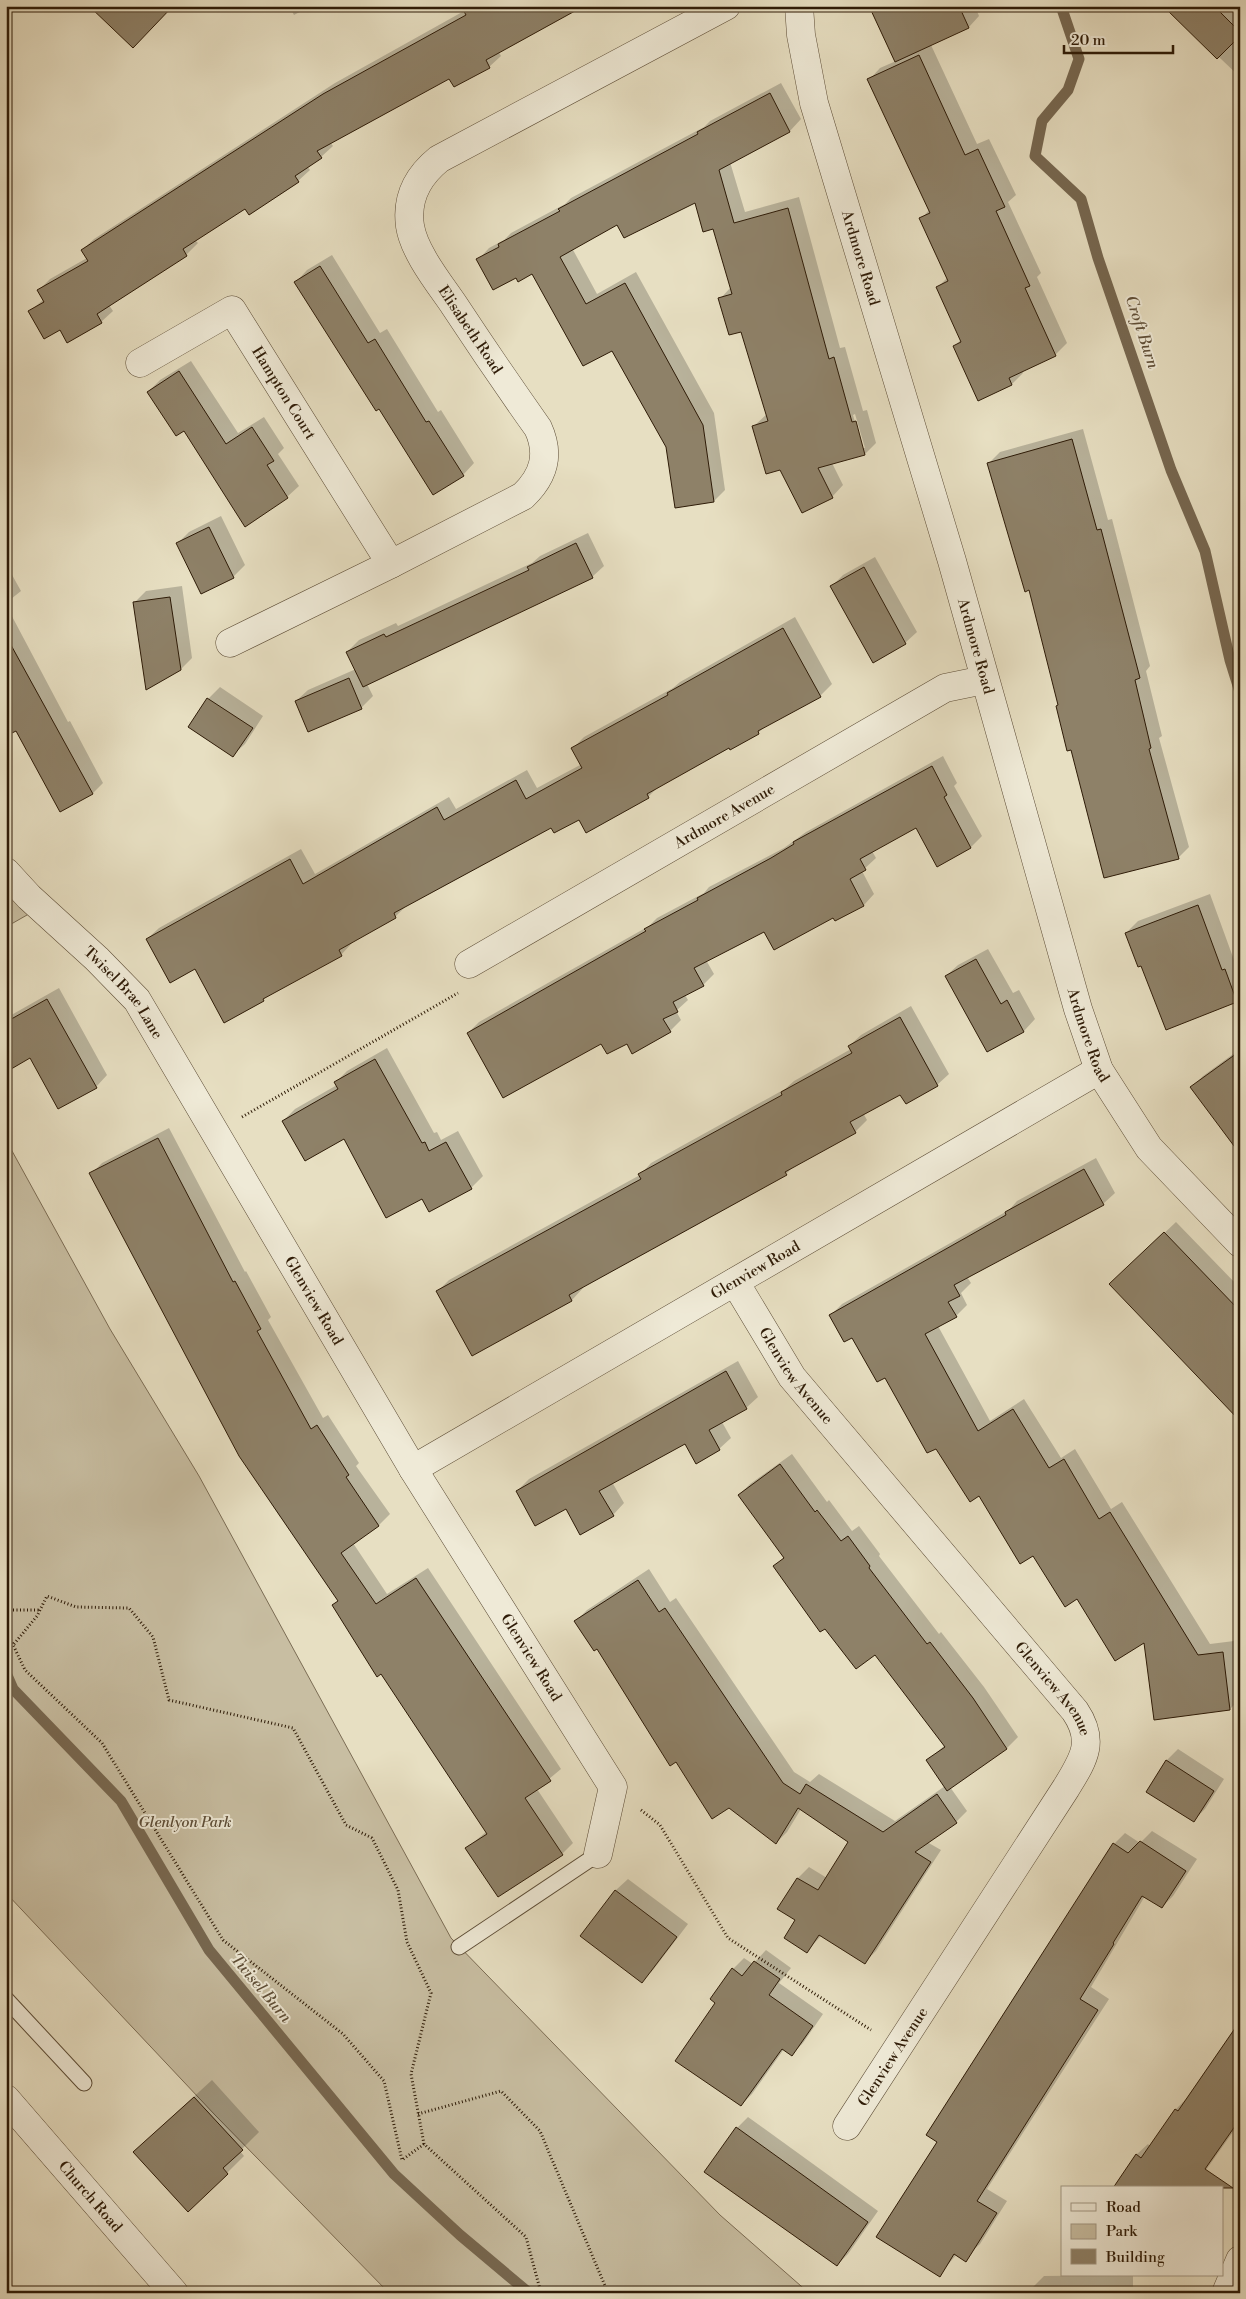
<svg xmlns="http://www.w3.org/2000/svg" width="1246" height="2299" font-family="'Libre Bodoni',serif">
	<style>
		.green { fill: #c8bea2; stroke: #7b6c54 }
		.shadow { fill: #0003; fill-rule: evenodd }
		.lines { fill: none; stroke-linecap: round; stroke-linejoin: round }
		.stream { stroke: #776851; stroke-width: 11 }
		.building { fill: #8e8168; stroke: #2e1b07 }
		.service-casing { stroke: #5c4c36; stroke-width: 17 }
		.minor-casing { stroke: #5c4c36; stroke-width: 29 }
		.tertiary-casing { stroke: #5c4c36; stroke-width: 29 }
		.path { stroke: #2e1b07; stroke-width: 3; stroke-dasharray: 1 2.5; stroke-linecap: butt }
		.service { stroke: #efead7; stroke-width: 15 }
		.minor { stroke: #efead7; stroke-width: 28 }
		.tertiary { stroke: #efead7; stroke-width: 28 }
		.labels { text-anchor: middle; dominant-baseline: central; stroke-width: 4; stroke-linejoin: round; paint-order: stroke }
		.street-label { font-size: 15px; fill: #2e1b07; stroke: #efead7 }
		.park-label { font-size: 15px; font-style: italic; fill: #5c4c36; stroke: #efead7 }
		.water-label { font-size: 16px; font-style: italic; fill: #5f4f38; stroke: #efead7 }
	</style>
	<rect width="100%" height="100%" fill="#e7dfc2"/>
	<filter id="stains"><feTurbulence type="fractalNoise" baseFrequency=".004" numOctaves="4"/><feColorMatrix values="0 0 0 0 .2 0 0 0 0 .09 0 0 0 0 .02 0 0 0 .5 -.17"/></filter>
	<radialGradient id="worn" r=".72"><stop offset=".6" stop-color="#630" stop-opacity="0"/><stop offset="1" stop-color="#630" stop-opacity=".3"/></radialGradient>
	<path class="green" d="M 6,871 L 41,907 L 6,927 Z
		M 6,1140 L 110,1329 L 199,1476 L 451,1938 L 720,2215 L 809,2293 L 389,2293 L 215,2115 L 6,1893 Z"/>
	<path class="shadow" d="M 289,6 L 311,6 L 294,15 Z
		M 473,6 L 501,56 L 489,67 L 449,77 L 330,142 L 333,146 L 321,157 L 307,166 L 310,170 L 298,181 L 246,207 L 195,240 L 198,243 L 186,255 L 109,305 L 113,311 L 101,322 L 60,328 L 30,311 L 44,299 L 39,290 L 50,279 L 87,258 L 82,250 L 94,239 L 335,83 Z
		M 870,6 L 975,6 L 979,16 L 969,27 L 931,45 L 977,144 L 989,139 L 1016,195 L 1008,202 L 1041,273 L 1037,277 L 1067,343 L 1055,355 L 1022,370 L 1023,373 L 1012,384 L 954,346 L 962,339 L 938,287 L 948,277 L 921,219 L 929,210 L 869,80 L 880,68 L 896,61 Z
		M 1165,6 L 1236,6 L 1240,10 L 1240,77 Z
		M 781,83 L 801,119 L 790,131 L 730,162 L 745,212 L 799,197 L 840,348 L 845,347 L 863,411 L 867,410 L 876,443 L 865,454 L 832,463 L 843,485 L 832,497 L 781,469 L 754,426 L 767,414 L 742,330 L 720,299 L 731,287 L 714,227 L 696,201 L 618,223 L 572,248 L 597,294 L 636,272 L 714,413 L 725,490 L 714,501 L 676,506 L 667,447 L 612,349 L 532,273 L 516,276 L 478,260 L 489,248 L 504,240 L 511,233 L 565,204 L 571,198 L 704,127 L 710,121 ZM 855,414 L 865,448 L 862,448 L 853,415 Z
		M 332,255 L 380,333 L 387,329 L 438,412 L 441,410 L 474,463 L 463,475 L 380,407 L 296,282 L 307,270 Z
		M 191,361 L 238,433 L 264,417 L 284,448 L 278,454 L 299,486 L 287,497 L 184,429 L 148,392 L 160,380 Z
		M 1083,429 L 1108,520 L 1112,519 L 1150,666 L 1146,671 L 1162,736 L 1159,738 L 1189,847 L 1178,858 L 1059,704 L 1030,589 L 989,463 L 1000,452 Z
		M 221,516 L 245,565 L 233,577 L 201,592 L 177,544 L 189,532 Z
		M 588,533 L 604,566 L 592,577 L 367,684 L 373,696 L 361,708 L 296,701 L 308,690 L 356,669 L 347,652 L 359,640 L 396,623 L 398,626 L 532,563 L 540,556 Z
		M 875,557 L 917,632 L 905,643 L 832,586 L 843,575 Z
		M 6,564 L 21,591 L 6,603 L 6,597 L 11,599 L 6,591 Z
		M 182,586 L 192,658 L 181,669 L 134,603 L 146,591 Z
		M 6,605 L 68,722 L 70,721 L 103,783 L 93,793 L 61,811 L 17,729 L 6,735 Z
		M 795,617 L 832,684 L 820,696 L 765,726 L 758,733 L 660,785 L 648,797 L 552,826 L 407,905 L 395,917 L 351,941 L 352,943 L 341,955 L 271,993 L 263,1000 L 195,967 L 147,939 L 159,928 L 301,849 L 315,874 L 449,797 L 456,809 L 527,770 L 537,788 L 582,764 L 573,748 L 584,737 L 673,688 L 680,682 Z
		M 220,687 L 263,716 L 245,744 L 233,755 L 208,699 Z
		M 943,756 L 957,783 L 954,786 L 982,836 L 971,847 L 917,826 L 872,851 L 876,858 L 862,871 L 874,894 L 864,905 L 836,920 L 834,916 L 765,930 L 706,960 L 714,974 L 703,985 L 685,995 L 688,1000 L 676,1011 L 681,1020 L 670,1031 L 627,1042 L 468,1033 L 479,1022 L 649,926 L 657,918 L 704,893 L 709,887 L 784,848 L 806,832 Z
		M 1210,894 L 1234,960 L 1236,959 L 1240,968 L 1240,998 L 1237,1001 L 1167,1029 L 1142,964 L 1126,933 L 1138,921 Z
		M 988,949 L 1013,993 L 1019,990 L 1035,1019 L 1024,1031 L 988,1051 L 946,976 L 958,965 Z
		M 59,988 L 107,1075 L 96,1087 L 30,1056 L 6,1058 L 6,1018 Z
		M 911,1006 L 949,1074 L 937,1085 L 901,1093 L 863,1113 L 867,1120 L 855,1132 L 795,1165 L 786,1174 L 582,1286 L 583,1288 L 572,1300 L 472,1355 L 437,1292 L 449,1280 L 640,1175 L 651,1163 L 785,1089 L 794,1081 L 851,1049 L 849,1046 L 861,1035 Z
		M 387,1048 L 434,1133 L 437,1132 L 441,1140 L 458,1131 L 483,1176 L 471,1188 L 423,1197 L 344,1137 L 283,1121 L 295,1109 L 337,1085 L 336,1082 L 347,1071 Z
		M 1240,1049 L 1240,1137 L 1192,1087 L 1203,1076 Z
		M 169,1128 L 245,1272 L 246,1271 L 271,1317 L 268,1320 L 323,1418 L 328,1415 L 359,1463 L 356,1466 L 390,1514 L 379,1525 L 353,1543 L 387,1594 L 428,1568 L 561,1769 L 537,1789 L 573,1843 L 562,1854 L 467,1848 L 487,1831 L 339,1600 L 282,1516 L 280,1517 L 241,1455 L 206,1393 L 91,1174 L 102,1163 Z
		M 1096,1158 L 1115,1193 L 1103,1204 L 967,1277 L 971,1283 L 961,1293 L 967,1305 L 956,1316 L 938,1326 L 990,1421 L 1024,1399 L 1061,1458 L 1075,1449 L 1111,1509 L 1122,1502 L 1210,1644 L 1234,1641 L 1240,1699 L 1230,1709 L 1145,1641 L 1077,1598 L 1034,1554 L 936,1447 L 886,1376 L 852,1336 L 831,1315 L 842,1304 L 1009,1210 L 1017,1201 Z
		M 1176,1222 L 1240,1288 L 1240,1417 L 1122,1273 Z
		M 738,1361 L 758,1397 L 746,1408 L 722,1422 L 731,1438 L 719,1449 L 685,1442 L 612,1482 L 624,1503 L 613,1515 L 567,1507 L 517,1491 L 529,1479 Z
		M 792,1454 L 827,1502 L 829,1500 L 852,1531 L 859,1526 L 880,1554 L 879,1556 L 939,1634 L 941,1632 L 984,1687 L 1018,1737 L 1007,1748 L 950,1787 L 967,1811 L 956,1822 L 927,1842 L 941,1850 L 876,1951 L 865,1962 L 822,1935 L 807,1951 L 797,1920 L 779,1908 L 798,1878 L 809,1867 L 827,1878 L 850,1842 L 801,1809 L 787,1832 L 776,1843 L 676,1760 L 597,1647 L 576,1621 L 587,1610 L 649,1569 L 670,1602 L 676,1598 L 794,1772 L 810,1782 L 819,1774 L 895,1821 L 945,1786 L 928,1760 L 945,1745 L 875,1653 L 825,1627 L 774,1567 L 784,1557 L 739,1495 L 750,1484 Z
		M 1178,1749 L 1224,1779 L 1205,1809 L 1194,1820 L 1166,1761 Z
		M 1152,1831 L 1197,1859 L 1173,1896 L 1162,1907 L 1145,1896 L 1091,1987 L 1109,1999 L 987,2189 L 1007,2201 L 980,2244 L 968,2255 L 957,2254 L 939,2275 L 938,2142 L 1114,1844 L 1125,1833 L 1140,1843 Z
		M 628,1879 L 688,1924 L 653,1970 L 642,1981 L 582,1936 L 616,1890 Z
		M 766,1950 L 791,1968 L 779,1983 L 823,2014 L 803,2043 L 792,2054 L 784,2049 L 752,2094 L 741,2105 L 717,2002 L 733,1969 L 744,1958 L 753,1964 Z
		M 1240,2021 L 1240,2122 L 1201,2177 L 1187,2188 L 1136,2155 L 1148,2144 L 1150,2146 L 1176,2109 L 1187,2098 Z
		M 212,2080 L 259,2132 L 240,2151 L 244,2156 L 227,2173 L 152,2135 Z
		M 748,2117 L 878,2211 L 848,2254 L 837,2265 L 737,2128 Z
		M 1133,2275 L 1133,2293 L 1033,2293 L 1033,2287 L 1044,2276 Z"/>
	<g class="lines">
		<path class="stream" d="M 1061,6 L 1079,59 L 1068,90 L 1042,121 L 1035,156 L 1081,199 L 1098,258 L 1171,470 L 1205,551 L 1230,660 L 1240,692
			M 6,1673 L 13,1689 L 121,1801 L 209,1950 L 394,2174 L 460,2235 L 529,2293"/>
	</g>
	<path class="building" d="M 89,6 L 173,6 L 133,48 Z
		M 461,6 L 584,6 L 486,60 L 490,68 L 454,87 L 449,79 L 317,151 L 322,158 L 295,176 L 299,182 L 249,215 L 245,209 L 183,249 L 187,256 L 97,314 L 102,323 L 67,343 L 60,330 L 44,339 L 28,311 L 44,302 L 37,290 L 88,261 L 81,250 L 323,94 L 466,15 Z
		M 869,6 L 959,6 L 969,28 L 895,62 Z
		M 1163,6 L 1214,6 L 1240,32 L 1240,36 L 1217,59 Z
		M 919,55 L 965,155 L 978,149 L 1005,207 L 996,211 L 1030,286 L 1025,288 L 1056,356 L 1009,378 L 1012,385 L 978,401 L 953,346 L 961,342 L 936,287 L 948,281 L 919,218 L 930,213 L 867,79 Z
		M 770,93 L 790,132 L 719,170 L 734,223 L 788,208 L 829,359 L 834,357 L 852,422 L 856,421 L 865,455 L 818,468 L 833,498 L 802,513 L 780,470 L 766,474 L 752,426 L 768,421 L 741,332 L 729,335 L 718,298 L 732,294 L 713,229 L 703,232 L 695,203 L 624,238 L 617,225 L 560,257 L 586,304 L 625,283 L 703,425 L 714,502 L 675,508 L 666,447 L 612,351 L 583,366 L 532,274 L 518,282 L 516,278 L 493,290 L 476,259 L 499,247 L 498,244 L 560,211 L 558,209 L 698,134 L 697,132 Z
		M 320,266 L 368,343 L 375,339 L 426,422 L 429,421 L 464,476 L 433,495 L 379,409 L 376,411 L 294,282 Z
		M 179,371 L 226,444 L 252,427 L 274,461 L 267,465 L 288,498 L 245,527 L 184,431 L 176,436 L 147,392 Z
		M 1072,439 L 1097,530 L 1101,529 L 1140,678 L 1135,680 L 1151,748 L 1149,749 L 1179,859 L 1104,878 L 1071,750 L 1067,751 L 1056,706 L 1058,705 L 1029,590 L 1025,592 L 987,463 Z
		M 209,527 L 234,578 L 201,594 L 176,543 Z
		M 576,543 L 593,578 L 363,687 L 346,652 L 384,634 L 386,637 L 529,570 L 527,567 Z
		M 864,567 L 906,644 L 873,663 L 830,586 Z
		M 170,597 L 181,670 L 146,690 L 133,602 Z
		M 783,628 L 821,697 L 758,731 L 759,734 L 730,750 L 729,748 L 647,794 L 649,798 L 586,833 L 579,820 L 554,833 L 551,828 L 394,913 L 396,918 L 339,950 L 342,956 L 263,999 L 264,1001 L 224,1023 L 195,969 L 170,983 L 146,939 L 290,859 L 303,884 L 437,807 L 444,820 L 516,780 L 526,799 L 582,768 L 571,748 L 668,695 L 667,693 Z
		M 6,636 L 93,794 L 60,812 L 16,731 L 6,736 Z
		M 349,678 L 362,709 L 308,732 L 295,701 Z
		M 207,698 L 253,728 L 233,757 L 188,727 Z
		M 932,766 L 947,795 L 944,797 L 971,848 L 937,867 L 916,828 L 860,859 L 866,870 L 850,879 L 864,906 L 835,921 L 833,918 L 774,950 L 764,932 L 694,968 L 704,986 L 673,1002 L 678,1012 L 663,1019 L 671,1032 L 632,1054 L 627,1044 L 607,1054 L 601,1044 L 503,1098 L 467,1033 L 646,931 L 644,929 L 698,900 L 697,898 L 771,858 L 794,844 L 793,842 Z
		M 1198,905 L 1222,970 L 1225,969 L 1237,1002 L 1166,1030 L 1141,966 L 1138,967 L 1125,933 Z
		M 976,959 L 1001,1004 L 1007,1000 L 1024,1032 L 987,1052 L 945,976 Z
		M 47,999 L 97,1088 L 58,1109 L 30,1058 L 6,1072 L 6,1022 Z
		M 900,1017 L 938,1086 L 906,1104 L 900,1095 L 850,1122 L 856,1133 L 785,1172 L 787,1175 L 569,1295 L 572,1301 L 472,1356 L 436,1291 L 641,1179 L 638,1174 L 782,1095 L 781,1092 L 852,1053 L 848,1046 Z
		M 1240,1051 L 1240,1154 L 1190,1087 Z
		M 375,1059 L 422,1143 L 425,1142 L 429,1151 L 446,1142 L 472,1189 L 429,1212 L 422,1199 L 386,1218 L 344,1139 L 305,1161 L 282,1121 L 338,1089 L 334,1082 Z
		M 158,1138 L 233,1282 L 235,1281 L 261,1329 L 257,1331 L 311,1429 L 317,1425 L 349,1475 L 346,1477 L 379,1526 L 341,1553 L 376,1604 L 416,1578 L 551,1781 L 525,1798 L 563,1855 L 498,1897 L 465,1848 L 487,1834 L 381,1674 L 377,1677 L 332,1605 L 338,1601 L 239,1456 L 89,1173 Z
		M 1084,1169 L 1104,1205 L 954,1285 L 960,1296 L 948,1302 L 957,1317 L 925,1334 L 978,1431 L 1013,1409 L 1049,1468 L 1064,1459 L 1099,1519 L 1110,1512 L 1198,1655 L 1223,1652 L 1230,1710 L 1154,1720 L 1144,1643 L 1115,1661 L 1077,1599 L 1065,1607 L 1033,1556 L 1020,1564 L 979,1496 L 970,1502 L 936,1449 L 927,1453 L 885,1378 L 877,1382 L 852,1338 L 844,1342 L 829,1315 L 1006,1215 L 1005,1212 Z
		M 1164,1232 L 1240,1311 L 1240,1421 L 1109,1284 Z
		M 726,1371 L 747,1409 L 709,1430 L 720,1450 L 696,1464 L 685,1444 L 599,1491 L 614,1516 L 580,1535 L 566,1509 L 535,1526 L 516,1491 Z
		M 780,1464 L 815,1512 L 817,1510 L 841,1541 L 848,1536 L 870,1566 L 869,1568 L 927,1644 L 930,1642 L 973,1698 L 1007,1749 L 947,1791 L 926,1760 L 945,1747 L 875,1655 L 856,1669 L 825,1629 L 820,1632 L 773,1566 L 784,1558 L 738,1495 Z
		M 638,1580 L 659,1612 L 665,1608 L 783,1783 L 800,1794 L 806,1784 L 883,1832 L 937,1794 L 957,1823 L 915,1852 L 931,1862 L 865,1964 L 819,1935 L 807,1953 L 784,1938 L 795,1920 L 777,1909 L 797,1878 L 818,1890 L 848,1842 L 798,1808 L 776,1844 L 729,1808 L 712,1819 L 676,1762 L 670,1766 L 597,1649 L 594,1651 L 574,1621 Z
		M 1166,1760 L 1214,1791 L 1194,1822 L 1146,1792 Z
		M 1140,1841 L 1186,1871 L 1162,1908 L 1142,1896 L 1113,1943 L 1114,1944 L 1080,1999 L 1098,2010 L 977,2201 L 997,2213 L 966,2262 L 954,2254 L 940,2277 L 876,2237 L 937,2142 L 926,2135 L 1113,1843 L 1128,1853 Z
		M 615,1890 L 677,1937 L 642,1983 L 580,1936 Z
		M 754,1961 L 780,1979 L 769,1995 L 813,2026 L 792,2056 L 782,2049 L 741,2106 L 675,2061 L 715,2003 L 710,1999 L 732,1968 L 742,1976 Z
		M 1240,2021 L 1240,2119 L 1205,2169 L 1233,2188 L 1113,2188 L 1136,2154 L 1141,2158 L 1175,2109 L 1178,2111 Z
		M 194,2097 L 243,2150 L 223,2168 L 228,2174 L 188,2212 L 133,2152 Z
		M 736,2127 L 868,2222 L 837,2266 L 704,2172 Z"/>
	<g class="lines">
		<defs>
			<path id="service" d="M 459,1947 L 598,1854
				M 6,1999 L 84,2083"/>
			<g id="minor">
				<path id="s1" d="M 799,6 L 801,35 L 814,103 L 952,561 L 1078,1009 L 1099,1070 L 1149,1148 L 1240,1243"/>
				<path id="s2" d="M 140,363 L 232,310 L 391,564"/>
				<path d="M 230,643 L 391,564 L 523,496 C 544,476 550,454 538,428 C 509,387 481,346 454,305 C 439,283 414,252 410,226 C 406,198 418,176 439,159 L 726,6"/>
				<path id="s3" d="M 6,872 L 29,897 L 97,959 L 137,1000 L 413,1469 L 613,1787 L 598,1854"/>
				<path id="s4" d="M 469,964 L 945,688 L 984,680"/>
				<path id="s5" d="M 735,1282 L 792,1377 L 1075,1711 C 1096,1742 1083,1760 1066,1788 L 847,2126"/>
				<path id="s6" d="M 413,1469 L 1099,1070"/>
				<path d="M 1226,2293 L 1240,2260"/>
			</g>
			<g id="tertiary">
				<path id="s7" d="M 6,2099 L 174,2293"/>
			</g>
		</defs>
		<use href="#service" class="service-casing"/>
		<use href="#minor" class="minor-casing"/>
		<use href="#tertiary" class="tertiary-casing"/>
		<path class="path" d="M 242,1117 L 458,993
			M 6,1610 L 39,1610
			M 6,1630 L 25,1670 L 102,1743 L 223,1940 L 343,2034 L 384,2081 L 402,2160 L 424,2144
			M 14,1644 L 37,1616 L 47,1596 L 76,1607 L 129,1608 L 153,1637 L 169,1700 L 293,1728 L 346,1825 L 372,1838 L 398,1890 L 407,1942 L 431,1993 L 411,2074 L 424,2144 L 526,2237 L 541,2293
			M 641,1810 L 660,1825 L 728,1938 L 871,2030
			M 418,2114 L 501,2091 L 540,2131 L 608,2293"/>
		<use href="#service" class="service"/>
		<use href="#minor" class="minor"/>
		<use href="#tertiary" class="tertiary"/>
	</g>
	<g class="labels">
		<g class="street-label">
			<text stroke="none"><textPath href="#s1" startOffset="260">Ardmore Road</textPath></text>
			<text transform="translate(470 330) rotate(56)">Elisabeth Road</text>
			<text stroke="none"><textPath href="#s2" startOffset="204">Hampton Court</textPath></text>
			<text stroke="none"><textPath href="#s1" startOffset="665">Ardmore Road</textPath></text>
			<text stroke="none"><textPath href="#s4" startOffset="295">Ardmore Avenue</textPath></text>
			<text stroke="none"><textPath href="#s3" startOffset="169">Twisel Brae Lane</textPath></text>
			<text stroke="none"><textPath href="#s1" startOffset="1070">Ardmore Road</textPath></text>
			<text stroke="none"><textPath href="#s6" startOffset="396">Glenview Road</textPath></text>
			<text stroke="none"><textPath href="#s3" startOffset="532">Glenview Road</textPath></text>
			<text stroke="none"><textPath href="#s5" startOffset="112">Glenview Avenue</textPath></text>
			<text stroke="none"><textPath href="#s3" startOffset="950">Glenview Road</textPath></text>
			<text stroke="none"><textPath href="#s5" startOffset="518">Glenview Avenue</textPath></text>
			<text transform="translate(893 2057) rotate(-57)">Glenview Avenue</text>
			<text stroke="none"><textPath href="#s7" startOffset="129">Church Road</textPath></text>
		</g>
		<g class="park-label">
			<text x="185" y="1822">Glenlyon Park</text>
		</g>
		<g class="water-label">
			<text transform="translate(1142 332) rotate(72)">Croft Burn</text>
			<text transform="translate(261 1988) rotate(50)">Twisel Burn</text>
		</g>
	</g>
	<rect width="1246" height="2299" fill="none" stroke="#e7dfc2" stroke-width="25"/>
	<rect x="8" y="8" width="1231" height="2284" fill="none" stroke="#2e1b07" stroke-width="2.5"/>
	<rect x="12" y="12" width="1221" height="2274" fill="none" stroke="#2e1b07"/>
	<rect x="1061" y="2186" width="162" height="90" fill="#efead7" stroke="#a29784"/>
	<rect x="1071" y="2203" width="25" height="8" fill="#efead7" stroke="#a29784"/>
	<text x="1106" y="2212" font-size="15" fill="#2e1b07">Road</text>
	<rect x="1071" y="2224" width="25" height="15" fill="#c8bea2" stroke="#a29784"/>
	<text x="1106" y="2236" font-size="15" fill="#2e1b07">Park</text>
	<rect x="1071" y="2249" width="25" height="15" fill="#8e8168" stroke="#a29784"/>
	<text x="1106" y="2262" font-size="15" fill="#2e1b07">Building</text>
	<path d="M1064 45v8h109v-8" fill="none" stroke="#2e1b07" stroke-width="2.5"/>
	<text x="1071" y="45" font-size="15" fill="#2e1b07" stroke="#efead7" stroke-width="4" paint-order="stroke">20 m</text>
	<rect width="100%" height="100%" filter="url(#stains)"/>
	<rect width="100%" height="100%" fill="url(#worn)"/>
</svg>
